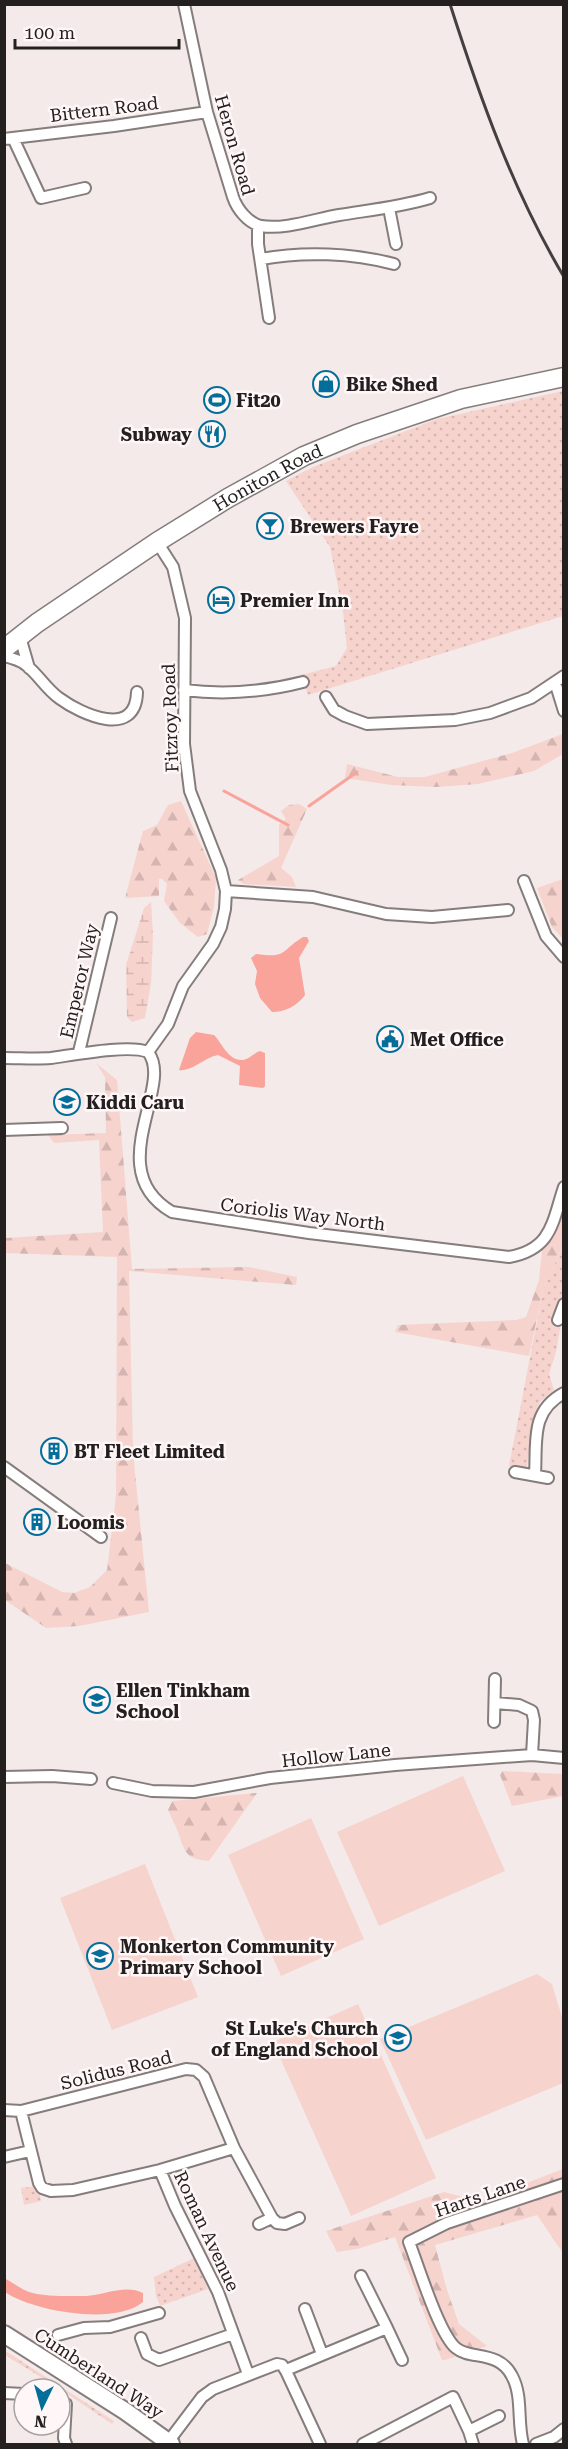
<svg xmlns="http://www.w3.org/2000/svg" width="568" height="2449" font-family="'Roboto Serif',serif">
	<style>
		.grass { fill: url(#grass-dots) }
		.forest { fill: url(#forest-firs) }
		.wetland { fill: url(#wetland-marsh) }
		.pitch { fill: #f7d3ce }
		.water { fill: #faa39a }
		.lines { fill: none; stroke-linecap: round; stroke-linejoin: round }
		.stream { stroke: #faa39a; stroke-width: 3 }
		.street-casing { stroke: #857d7c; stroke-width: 14 }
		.secondary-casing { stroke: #857d7c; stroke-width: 20 }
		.primary-casing { stroke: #857d7c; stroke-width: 21 }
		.street { stroke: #fff; stroke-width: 10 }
		.secondary { stroke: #fff; stroke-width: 16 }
		.primary { stroke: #fff; stroke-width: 18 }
		.rail { stroke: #454040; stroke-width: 3 }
		.labels { text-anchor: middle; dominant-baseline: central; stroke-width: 5; stroke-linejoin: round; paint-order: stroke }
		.street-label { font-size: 18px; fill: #242020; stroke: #fff7f7 }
		.poi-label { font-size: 18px; font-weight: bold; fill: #242020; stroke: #fff7f7; text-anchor: start }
	</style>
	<defs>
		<pattern id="grass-dots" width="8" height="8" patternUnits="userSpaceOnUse" patternTransform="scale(1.5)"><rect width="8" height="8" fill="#f7d3ce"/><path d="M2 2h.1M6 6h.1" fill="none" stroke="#d4b5b1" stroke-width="1.8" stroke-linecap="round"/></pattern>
		<pattern id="forest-firs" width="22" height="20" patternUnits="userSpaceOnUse" patternTransform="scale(1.5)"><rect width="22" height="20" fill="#f7d3ce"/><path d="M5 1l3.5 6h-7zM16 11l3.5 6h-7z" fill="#d4b5b1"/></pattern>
		<pattern id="wetland-marsh" width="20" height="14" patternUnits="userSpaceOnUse" patternTransform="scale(1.5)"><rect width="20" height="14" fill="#f7d3ce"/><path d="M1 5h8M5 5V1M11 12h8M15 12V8" fill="none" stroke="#d4b5b1"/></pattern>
	</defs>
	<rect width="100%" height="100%" fill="#f3eae9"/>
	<path class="grass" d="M 563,391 L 563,616 L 308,695 L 301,675 L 336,666 L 347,648 L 343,612 L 330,547 L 286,481 L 313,467 L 437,419 Z
		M 563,1246 L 563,1294 L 554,1320 L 561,1324 L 556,1352 L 549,1374 L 554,1390 L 540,1402 L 532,1423 L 527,1468 L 509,1466 L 543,1290 Z
		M 38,2186 L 41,2201 L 24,2205 L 21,2188 Z
		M 194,2258 L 208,2289 L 160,2306 L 156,2296 L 154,2277 Z
		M 4,2350 L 114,2421 L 112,2424 L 60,2389 L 5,2355 Z"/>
	<path class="forest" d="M 563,734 L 563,754 L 534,771 L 478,784 L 436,787 L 391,785 L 345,778 L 347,764 L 398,777 L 425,777 L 512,753 Z
		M 181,801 L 216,878 L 214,907 L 207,934 L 198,937 L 180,923 L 164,901 L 167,884 L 162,879 L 159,879 L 159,896 L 125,898 L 143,831 L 157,825 L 168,805 Z
		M 299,804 L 307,809 L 281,868 L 292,877 L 296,887 L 244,884 L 238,880 L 279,856 L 279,825 L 286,819 L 281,811 L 289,805 Z
		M 563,879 L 564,879 L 563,939 L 552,927 L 537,888 Z
		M 96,1063 L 117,1080 L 132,1269 L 249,1267 L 297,1277 L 296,1285 L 129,1271 L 133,1452 L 149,1612 L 79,1626 L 46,1628 L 5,1600 L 5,1563 L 62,1592 L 74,1593 L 90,1587 L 107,1570 L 116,1496 L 117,1257 L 5,1253 L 5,1238 L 103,1232 L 99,1140 L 54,1143 L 48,1135 L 106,1133 L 105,1077 Z
		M 563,1205 L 563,1246 L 543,1290 L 529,1356 L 395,1332 L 398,1325 L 516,1320 L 526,1317 L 539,1280 L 543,1241 Z
		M 502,1771 L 563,1774 L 563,1796 L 512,1806 L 500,1775 Z
		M 257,1793 L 209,1861 C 185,1859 185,1852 178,1832 C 175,1824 171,1817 168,1810 L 172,1801 Z
		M 563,2169 L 563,2253 L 537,2215 L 435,2245 L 447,2290 L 459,2324 L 487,2346 L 445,2360 L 442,2360 L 395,2237 L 357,2249 L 337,2252 L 326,2231 L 444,2192 L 479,2201 Z"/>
	<path class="wetland" d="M 151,902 L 153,935 L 151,983 L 145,1018 L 132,1022 L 127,1017 L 126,965 L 144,908 Z"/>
	<path class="pitch" d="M 463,1776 L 505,1871 L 379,1926 L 337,1832 Z
		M 311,1818 L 364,1939 L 281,1976 L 228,1855 Z
		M 145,1864 L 198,1997 L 112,2030 L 60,1898 Z
		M 537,1974 L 552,1984 L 563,2021 L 563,2083 L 426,2140 L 380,2039 Z
		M 358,2004 L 436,2178 L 351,2216 L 273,2042 Z"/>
	<path class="water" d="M 303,937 L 307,937 L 309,941 L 299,958 L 305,995 C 297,1006 285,1012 272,1012 L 260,998 L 255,984 L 257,971 L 251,958 L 256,954 C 288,958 279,952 303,937 Z
		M 196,1032 L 214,1035 C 222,1043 228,1061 243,1060 C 249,1059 254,1053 260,1051 L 265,1053 L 265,1086 L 263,1088 L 239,1085 L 240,1066 L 218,1055 C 204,1057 193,1072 179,1070 L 190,1038 Z
		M 4,2278 C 12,2282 21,2289 29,2292 C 46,2297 69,2296 86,2296 C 104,2295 126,2284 143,2293 L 143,2302 C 115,2326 32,2311 5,2292 Z"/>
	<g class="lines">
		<path class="stream" d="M 224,791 L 288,825
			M 309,806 L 357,772"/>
		<defs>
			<path id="street" d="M 184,4 L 207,112 L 233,197 C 237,209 248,223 261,226 C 285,230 315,219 339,215 C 370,210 400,207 430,198
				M 13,138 L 41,198 L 85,188
				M 4,139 L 114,126 L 207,112
				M 389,208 L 396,244
				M 258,226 L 258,244 L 269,318
				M 261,259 C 304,251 352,253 394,264
				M 20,637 L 29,668
				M 4,656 C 12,658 20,660 26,665 C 38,674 46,689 59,698 C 82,715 136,739 137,692
				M 555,682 L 564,711
				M 184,690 C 224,695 264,692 303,682
				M 326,697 L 334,710 L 345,716 L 367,724 L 455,720 L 490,713 L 531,698 L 564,676
				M 524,881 L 546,936 L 564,957
				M 226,891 L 313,897 L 386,914 L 432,917 L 508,910
				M 79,1052 L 111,918
				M 148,1052 C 175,1086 100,1170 172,1212 L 309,1233 L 509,1257 C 552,1249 552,1223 564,1187
				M 148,1052 L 168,1024 L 183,986 L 213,944 L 221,927 L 225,909 L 226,891 L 221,870 L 190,791 L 184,744 L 185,618 L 173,567 L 157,542
				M 4,1058 C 20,1058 36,1059 51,1058 C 73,1055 129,1044 148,1052
				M 4,1130 L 62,1128
				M 558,1320 L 564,1304
				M 4,1467 L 101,1537
				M 515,1472 L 548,1478
				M 535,1475 C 537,1442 530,1411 564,1393
				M 495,1703 L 519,1705 L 532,1711 L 534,1720 L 532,1755
				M 494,1722 L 495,1679
				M 4,1777 L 52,1776 L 91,1779
				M 113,1783 L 152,1791 L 194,1792 L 270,1778 L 395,1765 L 532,1755 L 564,1758
				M 4,2110 L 21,2111 L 186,2069 L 196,2070 L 204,2077 L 234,2148 L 272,2218 L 259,2224
				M 21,2111 L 39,2183 L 42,2188 L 51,2191 L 73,2190 L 160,2170 L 234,2148
				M 4,2157 L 30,2151
				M 160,2170 L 175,2206 L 218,2292 L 248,2374
				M 272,2218 L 277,2223 L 285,2224 L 299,2218
				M 305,2309 L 322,2354
				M 387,2328 L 402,2360
				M 58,2335 L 84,2328 L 110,2327 L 159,2313
				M 141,2338 L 147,2354 L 159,2360 L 233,2334
				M 286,2370 L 387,2328 L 361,2276
				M 4,2393 L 24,2394
				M 469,2431 L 499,2416
				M 168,2442 L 202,2397 L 213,2389 L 277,2364 L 282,2365 L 286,2371 L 320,2444
				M 66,2444 L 64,2438 L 66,2404
				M 363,2444 L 453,2397 L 469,2431 L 473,2444
				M 523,2444 C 517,2422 523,2396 512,2376 C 499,2350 470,2360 456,2348 C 439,2334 418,2265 409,2242 L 447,2223 L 564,2184
				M 536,2444 L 554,2437 L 564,2429"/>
			<path id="secondary" d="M 4,2334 L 125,2411 L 171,2444"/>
			<g id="primary">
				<path id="s1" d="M 4,649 L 37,623 L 157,542 L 228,498 L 304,456 L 357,434 L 461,399 L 564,377"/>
			</g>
		</defs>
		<use href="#street" class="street-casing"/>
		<use href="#secondary" class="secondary-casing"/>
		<use href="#primary" class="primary-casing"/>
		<use href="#street" class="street"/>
		<use href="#secondary" class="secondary"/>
		<use href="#primary" class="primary"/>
		<path class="rail" d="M 450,4 C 480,98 513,191 564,277"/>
	</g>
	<defs>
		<symbol id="shop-ring" viewBox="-11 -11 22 22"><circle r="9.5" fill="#fff7f7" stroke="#036e9a" stroke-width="1.5"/><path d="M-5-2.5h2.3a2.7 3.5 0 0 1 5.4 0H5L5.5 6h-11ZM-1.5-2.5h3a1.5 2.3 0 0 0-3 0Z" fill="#036e9a"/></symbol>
		<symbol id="stadium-ring" viewBox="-11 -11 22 22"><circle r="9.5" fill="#fff7f7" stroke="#036e9a" stroke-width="1.5"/><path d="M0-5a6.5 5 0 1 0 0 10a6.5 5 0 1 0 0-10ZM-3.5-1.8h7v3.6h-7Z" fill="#036e9a"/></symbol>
		<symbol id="restaurant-ring" viewBox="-11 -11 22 22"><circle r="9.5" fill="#fff7f7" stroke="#036e9a" stroke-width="1.5"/><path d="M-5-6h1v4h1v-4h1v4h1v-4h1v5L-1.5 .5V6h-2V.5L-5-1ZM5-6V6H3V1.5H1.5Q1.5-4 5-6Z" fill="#036e9a"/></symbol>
		<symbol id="bar-ring" viewBox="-11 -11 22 22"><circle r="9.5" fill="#fff7f7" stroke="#036e9a" stroke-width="1.5"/><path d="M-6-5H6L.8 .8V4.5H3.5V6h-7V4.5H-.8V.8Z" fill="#036e9a"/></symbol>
		<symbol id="hotel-ring" viewBox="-11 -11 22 22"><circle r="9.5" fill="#fff7f7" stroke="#036e9a" stroke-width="1.5"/><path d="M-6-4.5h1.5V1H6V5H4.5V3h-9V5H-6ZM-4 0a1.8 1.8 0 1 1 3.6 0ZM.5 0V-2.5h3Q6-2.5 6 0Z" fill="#036e9a"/></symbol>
		<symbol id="civic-ring" viewBox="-11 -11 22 22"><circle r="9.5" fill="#fff7f7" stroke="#036e9a" stroke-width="1.5"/><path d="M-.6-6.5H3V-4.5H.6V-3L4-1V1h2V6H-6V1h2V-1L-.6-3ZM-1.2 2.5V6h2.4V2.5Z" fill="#036e9a"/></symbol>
		<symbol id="school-ring" viewBox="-11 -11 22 22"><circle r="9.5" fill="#fff7f7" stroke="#036e9a" stroke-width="1.5"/><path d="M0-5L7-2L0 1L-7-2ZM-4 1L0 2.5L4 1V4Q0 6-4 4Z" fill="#036e9a"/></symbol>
		<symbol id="building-ring" viewBox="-11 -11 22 22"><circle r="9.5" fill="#fff7f7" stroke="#036e9a" stroke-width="1.5"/><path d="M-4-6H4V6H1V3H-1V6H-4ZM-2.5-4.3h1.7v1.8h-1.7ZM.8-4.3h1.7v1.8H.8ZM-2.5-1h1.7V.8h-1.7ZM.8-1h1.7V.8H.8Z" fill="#036e9a"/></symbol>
	</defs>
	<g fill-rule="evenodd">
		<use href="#shop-ring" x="311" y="369" width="30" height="30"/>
		<use href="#stadium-ring" x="202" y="385" width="30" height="30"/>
		<use href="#restaurant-ring" x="197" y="419" width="30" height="30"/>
		<use href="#bar-ring" x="255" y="511" width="30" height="30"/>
		<use href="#hotel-ring" x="206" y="585" width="30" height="30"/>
		<use href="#civic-ring" x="375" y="1024" width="30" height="30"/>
		<use href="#school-ring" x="52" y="1087" width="30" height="30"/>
		<use href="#building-ring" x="39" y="1436" width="30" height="30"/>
		<use href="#building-ring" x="22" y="1507" width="30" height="30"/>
		<use href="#school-ring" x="82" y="1685" width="30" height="30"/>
		<use href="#school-ring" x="85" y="1941" width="30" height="30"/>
		<use href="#school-ring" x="383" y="2023" width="30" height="30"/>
	</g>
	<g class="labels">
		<g class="street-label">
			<text transform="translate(104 109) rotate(-7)">Bittern Road</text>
			<text transform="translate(235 145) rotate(74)">Heron Road</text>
			<text stroke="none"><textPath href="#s1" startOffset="315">Honiton Road</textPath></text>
			<text transform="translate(170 718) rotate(-92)">Fitzroy Road</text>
			<text transform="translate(79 981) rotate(-77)">Emperor Way</text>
			<text transform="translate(303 1214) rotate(7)">Coriolis Way North</text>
			<text transform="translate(336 1755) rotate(-6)">Hollow Lane</text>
			<text transform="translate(116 2070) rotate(-14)">Solidus Road</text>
			<text transform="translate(480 2196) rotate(-19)">Harts Lane</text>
			<text transform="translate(207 2231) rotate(65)">Roman Avenue</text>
			<text transform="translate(99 2373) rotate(33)">Cumberland Way</text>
		</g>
		<g class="poi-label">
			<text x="346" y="384">Bike Shed</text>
			<text x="236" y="400">Fit20</text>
			<text x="192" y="434" text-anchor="end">Subway</text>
			<text x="290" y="526">Brewers Fayre</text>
			<text x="240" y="600">Premier Inn</text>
			<text x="410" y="1039">Met Office</text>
			<text x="86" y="1102">Kiddi Caru</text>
			<text x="74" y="1451">BT Fleet Limited</text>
			<text x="57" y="1522">Loomis</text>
			<text x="116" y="1690">Ellen Tinkham<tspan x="116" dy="21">School</tspan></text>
			<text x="120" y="1946">Monkerton Community<tspan x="120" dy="21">Primary School</tspan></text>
			<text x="378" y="2028" text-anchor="end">St Luke's Church<tspan x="378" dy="21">of England School</tspan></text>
		</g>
	</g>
	<rect width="568" height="2449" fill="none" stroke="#242020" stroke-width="12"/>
	<g transform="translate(42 2407) rotate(185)"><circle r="28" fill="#fff7f7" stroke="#a7a1a1" stroke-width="1.5"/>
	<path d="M0-4.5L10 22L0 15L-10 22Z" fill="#036e9a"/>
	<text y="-9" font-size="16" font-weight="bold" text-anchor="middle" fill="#242020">N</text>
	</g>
	<path d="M15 39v9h164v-9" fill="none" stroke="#242020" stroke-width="3"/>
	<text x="24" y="39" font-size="18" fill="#242020" stroke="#fff7f7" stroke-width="4.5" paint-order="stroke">100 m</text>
</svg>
